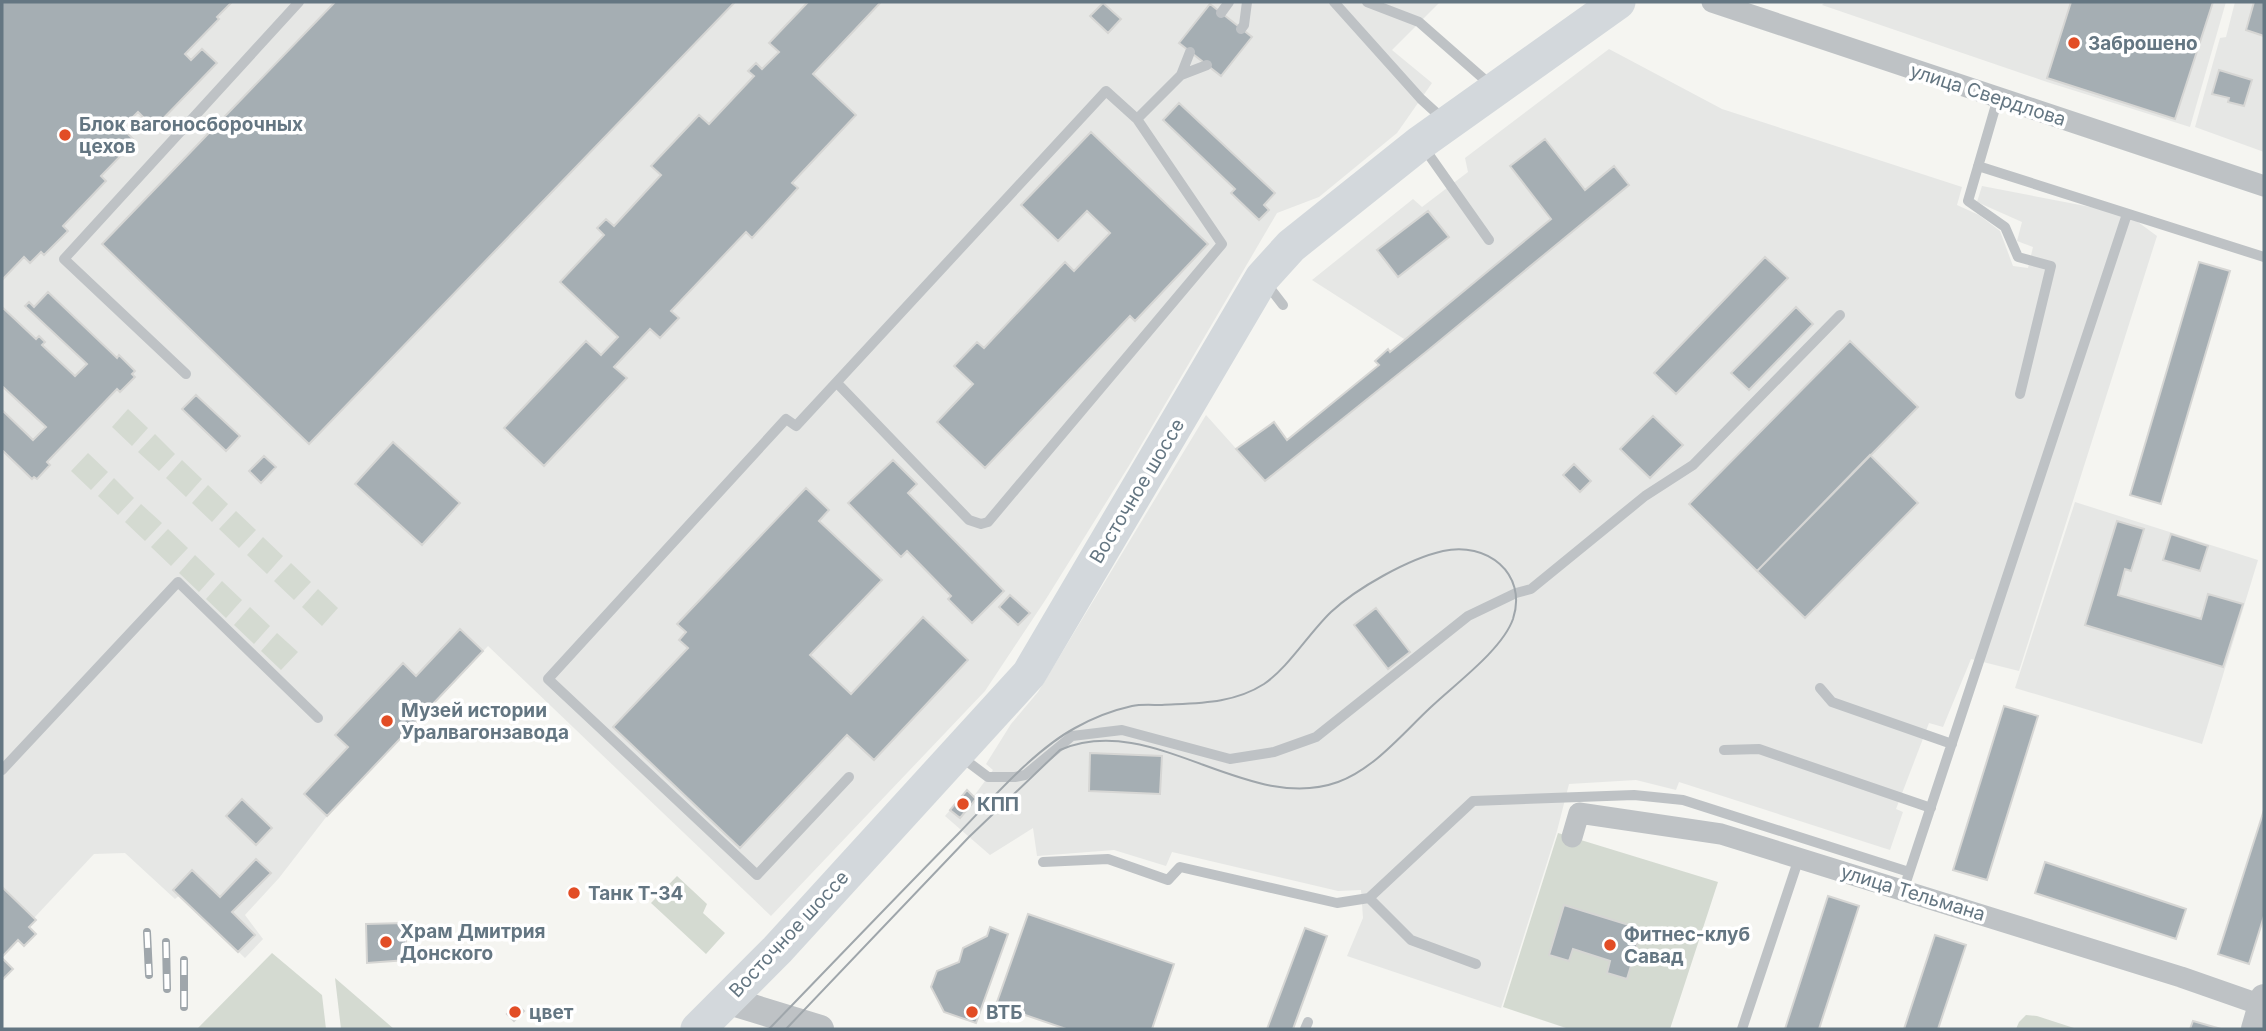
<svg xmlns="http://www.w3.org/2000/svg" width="2266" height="1031" font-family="Inter,sans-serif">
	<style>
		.built { fill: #e6e7e5 }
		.green { fill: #d4dad1 }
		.building { fill: #a5aeb3; stroke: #d6d6d4; stroke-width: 2 }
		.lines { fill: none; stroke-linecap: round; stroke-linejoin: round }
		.service { stroke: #bec2c5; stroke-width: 10 }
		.minor { stroke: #bec2c5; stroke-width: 21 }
		.tertiary { stroke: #bec2c5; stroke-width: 28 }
		.primary { stroke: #d3d8dc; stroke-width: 35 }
		.tram { stroke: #9fa6ab; stroke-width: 2 }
		.rail-casing { stroke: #9fa6ab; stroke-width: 8 }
		.rail { stroke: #fff; stroke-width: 5; stroke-dasharray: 16; stroke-linecap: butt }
		.poi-dot { fill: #e24d25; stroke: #fff; stroke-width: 2.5 }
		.labels { text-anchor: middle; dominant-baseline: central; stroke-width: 7; stroke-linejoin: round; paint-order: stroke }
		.poi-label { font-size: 19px; font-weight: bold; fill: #647682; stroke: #fff; text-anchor: start }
		.street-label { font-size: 19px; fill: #647682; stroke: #fff }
	</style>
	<rect width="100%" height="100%" fill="#f5f5f1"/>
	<path class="built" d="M 2,2 L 1440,2 L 1392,50 L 1432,83 L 1397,133 L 1319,197 L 1277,213 L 1130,464 L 1046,599 L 985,691 L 771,916 L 488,646 L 327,816 L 279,878 L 245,915 L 263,939 L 245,958 L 180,895 L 175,899 L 125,853 L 94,854 L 34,918 L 36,920 L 29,928 L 28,941 L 24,946 L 17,941 L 2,957 Z
		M 1825,2 L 2226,2 L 2190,127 L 2047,82 L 1822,5 Z
		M 2235,2 L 2264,2 L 2264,152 L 2195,127 L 2220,38 L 2226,37 Z
		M 1609,49 L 1722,109 L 1962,187 L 1957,205 L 1979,215 L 2000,231 L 2013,266 L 2028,268 L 2033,247 L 2017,241 L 2022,222 L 1977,202 L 1982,186 L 2127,214 L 2157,236 L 2019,671 L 1971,659 L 1943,727 L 1929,723 L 1896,809 L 1903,812 L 1890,850 L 1679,782 L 1676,790 L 1636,780 L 1569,784 L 1557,831 L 1501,1008 L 1347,956 L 1363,918 L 1361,890 L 1338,891 L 1172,852 L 1166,866 L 1114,850 L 1037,856 L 1033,828 L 990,855 L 945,816 L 967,790 L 974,796 L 993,770 L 986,764 L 1011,724 L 1038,692 L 1206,415 L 1265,481 L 1426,353 L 1312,280 L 1413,199 L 1422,207 L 1468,172 L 1465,158 Z
		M 2075,502 L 2258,560 L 2202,744 L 2015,688 Z"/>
	<path class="green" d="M 128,409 L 148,428 L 132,446 L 112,427 Z
		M 155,434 L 175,454 L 159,471 L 138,452 Z
		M 88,453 L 108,472 L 91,490 L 71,471 Z
		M 182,460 L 202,479 L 186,497 L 166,478 Z
		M 114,478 L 134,498 L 118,515 L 98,496 Z
		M 208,485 L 228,504 L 212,522 L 192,503 Z
		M 141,504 L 162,523 L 145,541 L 125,522 Z
		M 236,511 L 256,530 L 239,548 L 219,529 Z
		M 168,529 L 188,548 L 171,566 L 151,547 Z
		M 263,537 L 283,556 L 267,574 L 247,555 Z
		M 195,555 L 215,574 L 199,592 L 179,573 Z
		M 291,563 L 311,582 L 294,600 L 274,581 Z
		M 222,581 L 242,600 L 226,618 L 206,599 Z
		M 318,589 L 338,608 L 322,626 L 302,607 Z
		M 250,607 L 270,626 L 254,644 L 234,625 Z
		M 277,633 L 298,652 L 281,670 L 261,651 Z
		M 1558,833 L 1718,882 L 1670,1029 L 1569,1029 L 1503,1007 Z
		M 677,876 L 707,904 L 703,913 L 725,933 L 706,954 L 651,903 Z
		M 272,953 L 322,995 L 326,1029 L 197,1029 Z
		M 335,978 L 394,1029 L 341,1029 Z
		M 2026,1015 L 2037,1016 L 2077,1029 L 2016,1029 L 2019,1022 Z"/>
	<path class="building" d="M 2,2 L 232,2 L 217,17 L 219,19 L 185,54 L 191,60 L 202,49 L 217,63 L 154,128 L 138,112 L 122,128 L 135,141 L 101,176 L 106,181 L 63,226 L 68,231 L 44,255 L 41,252 L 30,263 L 24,257 L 2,280 Z
		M 335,2 L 735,2 L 309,444 L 102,244 Z
		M 808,2 L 881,2 L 813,74 L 856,115 L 792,183 L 798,188 L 752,238 L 746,232 L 671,311 L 679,318 L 660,338 L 650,329 L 614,367 L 627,378 L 544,466 L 504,428 L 586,341 L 601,355 L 618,337 L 560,282 L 604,235 L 597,228 L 606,219 L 614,226 L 661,175 L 651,166 L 699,115 L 709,124 L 754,76 L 748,71 L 756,63 L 762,69 L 779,52 L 769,43 Z
		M 2071,2 L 2213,2 L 2175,119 L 2047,78 Z
		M 2254,2 L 2264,2 L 2264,36 L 2246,30 Z
		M 1103,3 L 1121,19 L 1108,33 L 1090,16 Z
		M 1210,4 L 1252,37 L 1221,76 L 1179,43 Z
		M 2219,70 L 2252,80 L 2244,106 L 2228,102 L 2229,98 L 2212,94 Z
		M 1179,103 L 1275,193 L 1264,205 L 1269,210 L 1259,220 L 1231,193 L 1235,189 L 1163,120 Z
		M 1091,132 L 1208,244 L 1135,321 L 1130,316 L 985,468 L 937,422 L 973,384 L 954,366 L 977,342 L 984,348 L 1065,262 L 1074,271 L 1110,233 L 1087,211 L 1058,241 L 1021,205 Z
		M 1545,139 L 1585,190 L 1614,166 L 1629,185 L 1426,352 L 1265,481 L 1236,449 L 1274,422 L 1287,440 L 1379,365 L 1375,361 L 1388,349 L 1390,352 L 1551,219 L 1510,166 Z
		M 1428,211 L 1449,237 L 1398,277 L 1377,250 Z
		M 1765,257 L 1788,278 L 1676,394 L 1654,373 Z
		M 2199,262 L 2230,271 L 2161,504 L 2130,495 Z
		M 48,292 L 117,358 L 119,355 L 135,371 L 132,374 L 135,377 L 120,392 L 117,389 L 47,462 L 50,465 L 37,479 L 34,477 L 32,479 L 2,450 L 2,410 L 33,440 L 46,427 L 2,386 L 2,307 L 36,339 L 39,336 L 45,342 L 42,345 L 75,376 L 87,364 L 25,306 L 29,302 L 34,307 Z
		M 1796,307 L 1813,324 L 1749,390 L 1731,373 Z
		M 1850,341 L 1918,407 L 1757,571 L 1689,504 Z
		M 196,395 L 240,436 L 226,451 L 182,409 Z
		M 1653,416 L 1683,445 L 1650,478 L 1620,449 Z
		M 393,442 L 460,503 L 422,545 L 355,484 Z
		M 1870,455 L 1918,503 L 1805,618 L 1757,571 Z
		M 264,456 L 276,467 L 261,483 L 249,471 Z
		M 893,460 L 917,484 L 908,493 L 1004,591 L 972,623 L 948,599 L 951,596 L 907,551 L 901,557 L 848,503 Z
		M 1574,464 L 1591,481 L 1580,492 L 1563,475 Z
		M 806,488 L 829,510 L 819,521 L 882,580 L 810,655 L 851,694 L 923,617 L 968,660 L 874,760 L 847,735 L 740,848 L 613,727 L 688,648 L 679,640 L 686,632 L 677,624 Z
		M 2117,521 L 2144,529 L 2131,571 L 2125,569 L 2118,595 L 2201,619 L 2208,594 L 2243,604 L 2223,667 L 2085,625 Z
		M 2171,534 L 2208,546 L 2200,571 L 2163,560 Z
		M 1010,595 L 1030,613 L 1018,625 L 999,607 Z
		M 1376,608 L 1410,652 L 1388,669 L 1354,625 Z
		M 460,629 L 483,651 L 327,816 L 304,794 L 348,747 L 335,735 L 403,663 L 416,676 Z
		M 2004,706 L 2038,716 L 1987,880 L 1953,870 Z
		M 1090,753 L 1162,756 L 1160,794 L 1089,791 Z
		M 967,790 L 976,799 L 960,818 L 950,810 Z
		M 242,799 L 272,828 L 256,845 L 226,816 Z
		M 2264,810 L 2264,916 L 2249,964 L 2218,954 Z
		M 256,859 L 271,873 L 232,912 L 255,935 L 238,952 L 173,890 L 192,870 L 220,897 Z
		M 2045,862 L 2186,909 L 2176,939 L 2035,893 Z
		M 2,887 L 36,920 L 29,927 L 36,934 L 24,946 L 18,940 L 2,957 Z
		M 1828,896 L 1859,906 L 1819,1029 L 1785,1029 Z
		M 1564,905 L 1642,929 L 1627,979 L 1607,973 L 1610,961 L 1573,949 L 1569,961 L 1549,955 Z
		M 1028,914 L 1174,964 L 1152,1029 L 1066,1029 L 996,1005 Z
		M 405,923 L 407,960 L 367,963 L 366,924 Z
		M 990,927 L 1008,934 L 976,1023 L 944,1012 L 931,987 L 937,971 L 959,962 L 963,948 L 987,936 Z
		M 1305,928 L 1327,936 L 1293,1029 L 1267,1029 Z
		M 1935,935 L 1966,945 L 1938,1029 L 1904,1029 Z
		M 2,958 L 13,969 L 2,980 Z
		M 517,1005 L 524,1011 L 514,1021 L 507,1014 Z
		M 2193,1021 L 2221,1029 L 2190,1029 Z"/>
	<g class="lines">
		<path class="service" d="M 1334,2 L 1421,99 L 1443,119
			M 1367,2 L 1419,22 L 1493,87
			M 1221,13 L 1229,2
			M 1241,29 L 1244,25 L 1247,2
			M 1181,75 L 1207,65
			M 1998,98 L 1968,201 L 2005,227 L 2018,257 L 2051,266 L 2020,394
			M 1137,119 L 1181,75 L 1190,52
			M 1422,145 L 1489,240
			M 1978,166 L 2264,257
			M 1266,283 L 1283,305
			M 186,374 L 64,259 L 299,2
			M 837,383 L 969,520 L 981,524 L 988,522 L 1222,244 L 1137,119 L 1106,91 L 796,426 L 786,419 L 548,679 L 757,875 L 849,777
			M 1820,688 L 1832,702 L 1952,744
			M 1724,750 L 1759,749 L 1931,808
			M 960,756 L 988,777 L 1015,777 L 1025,775 L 1072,736 L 1122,730 L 1230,759 L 1274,752 L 1316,737 L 1468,616 L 1516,593 L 1531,589 L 1645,496 L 1693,465 L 1840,315
			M 2,770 L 178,582 L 318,718
			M 1043,862 L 1108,859 L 1168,880 L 1180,867 L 1337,903 L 1369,898 L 1473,801 L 1634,795 L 1683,800 L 1909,872
			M 1907,879 L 2127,214
			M 1369,898 L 1411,940 L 1476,964
			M 1305,1029 L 1308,1022
			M 1742,1029 L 1799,858"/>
		<path class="minor" d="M 1712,2 L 2264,186
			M 1572,837 L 1579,813 L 1721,834 L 2181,977 L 2264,1006"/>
		<path class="tertiary" d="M 726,1000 L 820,1029
			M 2255,1029 L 2264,998"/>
		<path class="primary" d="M 698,1029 L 777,950 L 1029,674 L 1262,278 L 1291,246 L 1420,143 L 1618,2"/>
		<path class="tram" d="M 769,1029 C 832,964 894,899 958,834 C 991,800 1034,750 1075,728 C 1091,719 1114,710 1132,706 C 1141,704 1152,705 1162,705 C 1197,703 1233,704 1264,684 C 1288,668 1309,633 1331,612 C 1357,588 1408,559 1443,551 C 1486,541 1528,573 1513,619 C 1502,650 1455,684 1431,707 C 1403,733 1374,769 1338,782 C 1247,815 1152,710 1060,750 L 969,837 L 786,1029"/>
		<defs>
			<path id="rail" d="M 147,932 L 149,975
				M 166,942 L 167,989
				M 184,1007 L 184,960"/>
		</defs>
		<use href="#rail" class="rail-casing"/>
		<use href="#rail" class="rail"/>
	</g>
	<g class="poi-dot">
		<circle cx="2074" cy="43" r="7"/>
		<circle cx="65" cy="135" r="7"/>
		<circle cx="387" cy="721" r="7"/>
		<circle cx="963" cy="804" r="7"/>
		<circle cx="574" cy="893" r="7"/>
		<circle cx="386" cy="942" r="7"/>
		<circle cx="1610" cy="945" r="7"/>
		<circle cx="515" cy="1012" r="7"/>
		<circle cx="972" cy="1012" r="7"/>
	</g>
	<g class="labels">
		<g class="poi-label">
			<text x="2088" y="43">Заброшено</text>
			<text x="79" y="124">Блок вагоносборочных<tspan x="79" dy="22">цехов</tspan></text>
			<text x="401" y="710">Музей истории<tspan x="401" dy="22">Уралвагонзавода</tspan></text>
			<text x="977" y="804">КПП</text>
			<text x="588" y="893">Танк Т-34</text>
			<text x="400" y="931">Храм Дмитрия<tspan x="400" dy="22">Донского</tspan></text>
			<text x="1624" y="934">Фитнес-клуб<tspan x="1624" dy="22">Савад</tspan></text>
			<text x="529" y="1012">цвет</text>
			<text x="986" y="1012">ВТБ</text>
		</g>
		<g class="street-label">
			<text transform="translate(1988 95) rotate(18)">улица Свердлова</text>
			<text transform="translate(1137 491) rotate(-59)">Восточное шоссе</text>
			<text transform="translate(1913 893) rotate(17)">улица Тельмана</text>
			<text transform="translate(789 934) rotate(-47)">Восточное шоссе</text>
		</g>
	</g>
	<rect width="2266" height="1031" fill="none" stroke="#647682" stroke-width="7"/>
</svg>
